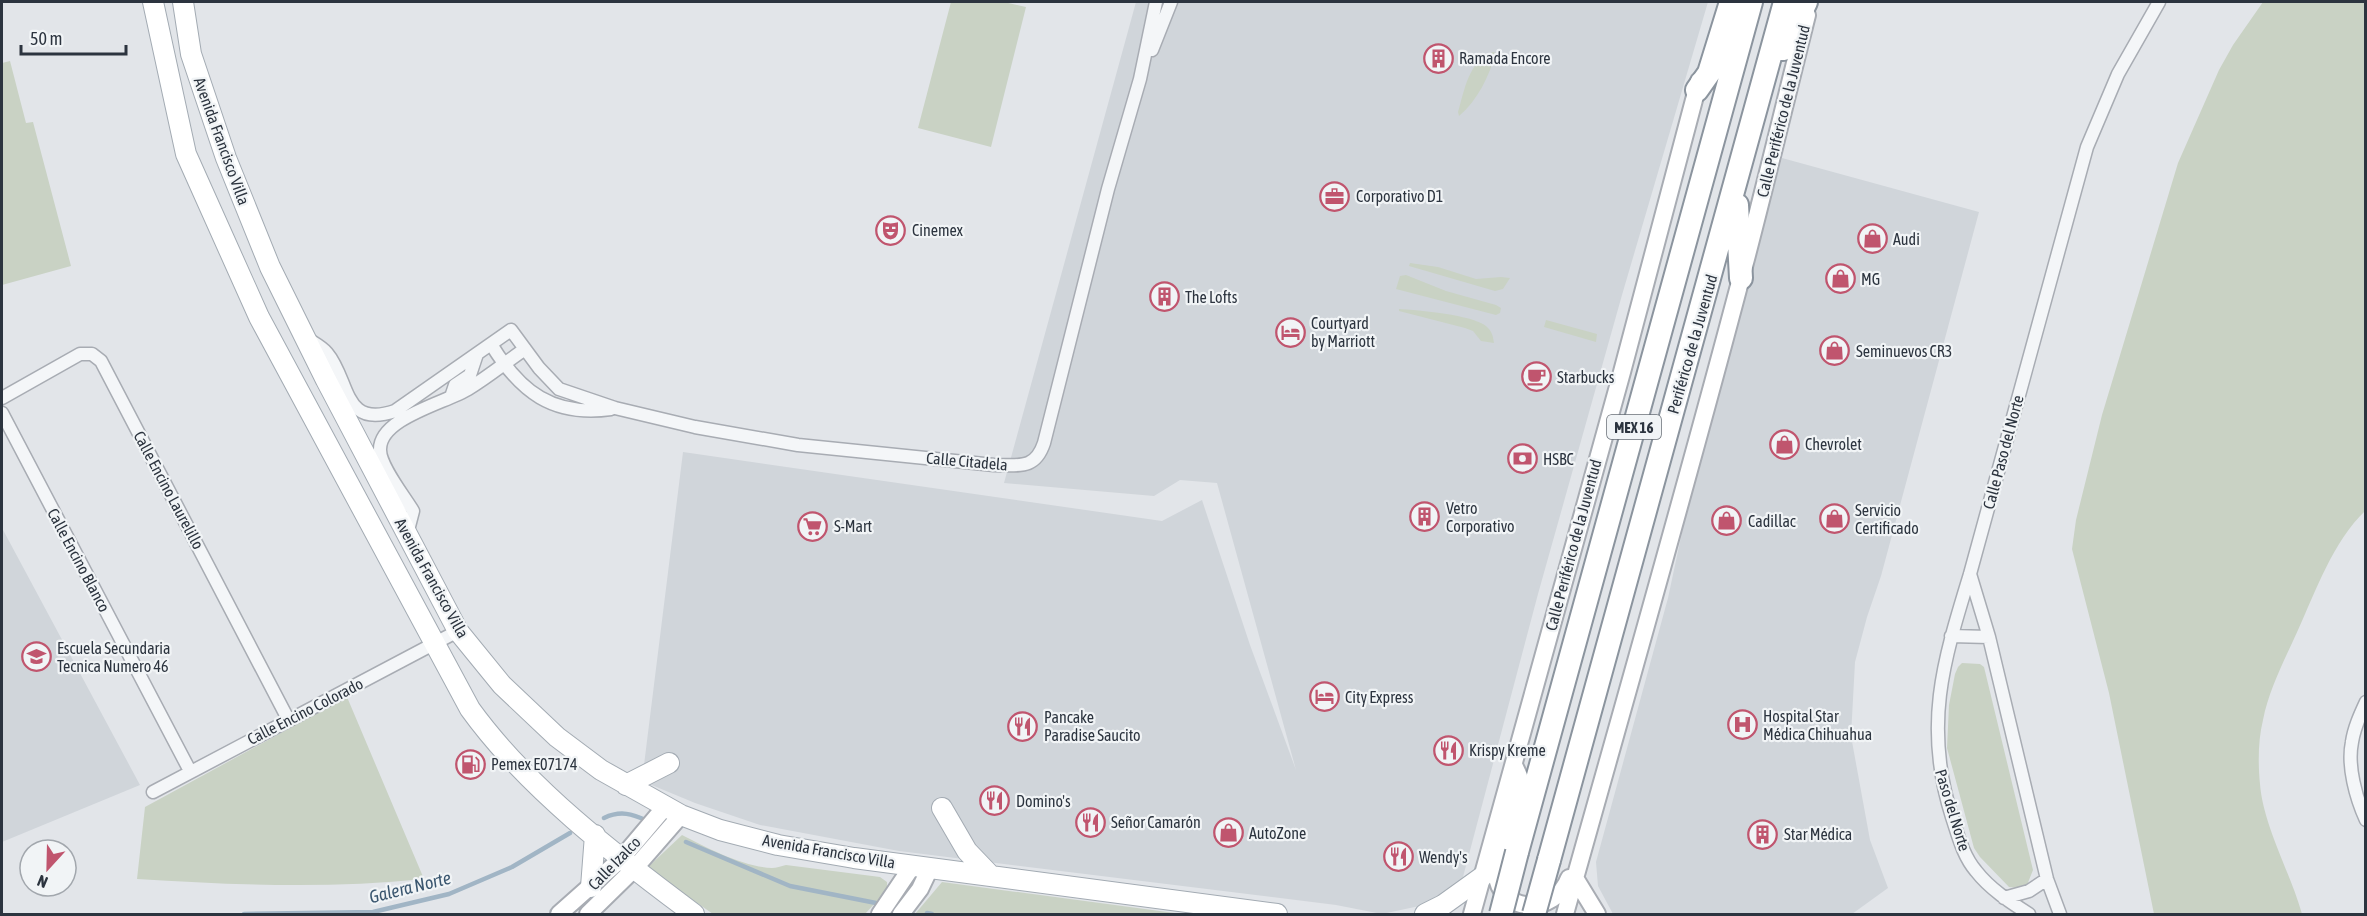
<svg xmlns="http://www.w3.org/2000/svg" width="2367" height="916" font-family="'Asap Condensed',sans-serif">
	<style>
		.built { fill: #d0d5da }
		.green { fill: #c9d2c4 }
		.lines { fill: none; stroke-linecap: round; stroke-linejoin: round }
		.stream { stroke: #a1b5c5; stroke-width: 4.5 }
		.street-casing { stroke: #a8acb3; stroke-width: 15 }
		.secondary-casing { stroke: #a8acb3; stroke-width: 20 }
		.primary-casing { stroke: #a3abb3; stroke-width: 22 }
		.highway-casing { stroke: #8b949e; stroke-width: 26 }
		.street { stroke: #f4f6f8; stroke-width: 12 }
		.secondary { stroke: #fff; stroke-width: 16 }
		.primary { stroke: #fff; stroke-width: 20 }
		.highway { stroke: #fff; stroke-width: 22 }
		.highway-bridge-casing { stroke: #8b949e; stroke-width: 26; stroke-linecap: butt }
		.highway-bridge { stroke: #fff; stroke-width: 22 }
		.labels { text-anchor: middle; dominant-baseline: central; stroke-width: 4.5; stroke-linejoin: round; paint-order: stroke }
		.shield { fill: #f1f4f6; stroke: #676e76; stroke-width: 1.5 }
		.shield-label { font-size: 15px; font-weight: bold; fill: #2c343f }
		.poi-label { font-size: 16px; fill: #2c343f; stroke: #f1f4f6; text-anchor: start }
		.street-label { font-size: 16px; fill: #2c343f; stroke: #f1f4f6 }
		.water-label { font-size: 18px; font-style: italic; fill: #3a566f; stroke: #f1f4f6 }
	</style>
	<rect width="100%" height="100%" fill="#e2e5e9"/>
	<path class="built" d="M 1136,2 L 1708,2 L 1622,295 L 1538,594 L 1463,877 L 1424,905 L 1382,914 L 1336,905 L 899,851 L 760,825 L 695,803 L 642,781 L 683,452 L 1162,521 L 1202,500 L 1250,645 L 1296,770 L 1217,483 L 1180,480 L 1154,496 L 1004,483 Z
		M 1782,158 L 1979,212 L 1881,576 L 1867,617 L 1855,662 L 1851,736 L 1870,840 L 1888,888 L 1852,914 L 1613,914 L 1598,886 L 1596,862 L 1668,598 L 1684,523 L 1726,361 Z
		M 2,528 L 140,785 L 2,842 Z"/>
	<path class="green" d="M 951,2 L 1004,2 L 1026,7 L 991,147 L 918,128 Z
		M 2263,2 L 2365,2 L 2365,511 C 2333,542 2316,590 2298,630 C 2285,659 2269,689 2263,720 C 2258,740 2258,764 2260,784 C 2263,825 2291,874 2302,914 L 2154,914 L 2109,693 L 2072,549 L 2076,520 L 2102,415 L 2178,163 L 2219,70 L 2233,45 Z
		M 1493,52 L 1496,53 C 1489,76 1478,100 1459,116 L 1458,112 C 1465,89 1468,62 1493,52 Z
		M 10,61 L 26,123 L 33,122 L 71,266 L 2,285 L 2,63 Z
		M 1410,263 L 1438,267 L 1476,279 L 1501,277 L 1510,278 L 1503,289 L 1495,291 L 1409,266 Z
		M 1406,275 L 1446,291 L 1496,305 L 1501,308 L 1500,313 L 1496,315 L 1396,289 L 1400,276 Z
		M 1399,309 C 1418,310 1473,315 1486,326 C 1492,331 1493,336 1494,343 L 1481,341 L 1473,331 L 1465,328 L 1399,311 Z
		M 1546,320 L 1597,334 L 1596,342 L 1544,327 Z
		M 1962,663 L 1980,664 L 1984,667 L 2033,870 L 2027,885 L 2018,888 L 2009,887 L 1980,857 L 1974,848 L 1947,748 L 1949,705 L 1955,674 L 1958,667 Z
		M 347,697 L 424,879 C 328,889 233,885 137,879 L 145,807 Z
		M 682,835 C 707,848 744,867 772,868 C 776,868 781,866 786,865 L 880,877 L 887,882 L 887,890 L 865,914 L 713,914 L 647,868 Z
		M 942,882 L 1182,914 L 915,914 Z"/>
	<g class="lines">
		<path class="stream" d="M 604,818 C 621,810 632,814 648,821
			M 686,842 L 790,886 L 876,903
			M 927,913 L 932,914
			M 244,914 L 373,912 L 449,894 L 512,867 L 570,833"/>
		<defs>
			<path id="street" d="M 1152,50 L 1171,2
				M 308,339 C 314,343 322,347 327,353 C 350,380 342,429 395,411 L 511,330 L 539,368 L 559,389 L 615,408 L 695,427 L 798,445 L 994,465 C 1019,465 1035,470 1044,443 L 1108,189 L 1140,79 L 1156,2
				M 491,344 C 520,392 553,417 611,409
				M 451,397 L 455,385 L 470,375 L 477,354
				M 2,398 L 80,354 L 92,354 L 101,361 L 288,719
				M 2,413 L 190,771
				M 407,534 L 413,511 C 404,496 380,466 380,450 C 379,418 445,403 468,389 C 488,377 506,362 525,349
				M 1970,574 L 1989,637 L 2047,879 L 2060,914
				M 1951,636 L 1989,637
				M 2366,702 C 2360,715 2354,728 2352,742 C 2347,766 2356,798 2366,820
				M 153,792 L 458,631
				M 2004,898 L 2029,891 L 2047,879
				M 2029,914 C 2010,902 1990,889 1976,871 C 1963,856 1958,835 1952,817 C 1923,726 1943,662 1970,574 L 2087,147 L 2118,74 L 2159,2"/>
			<path id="secondary" d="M 1514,765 L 1519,776 L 1520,789 L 1496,871 C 1499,916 1555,915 1569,878
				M 1575,878 L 1597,914
				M 559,914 L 621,859 L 665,807
				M 588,914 L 634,869 L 681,815
				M 880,914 L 913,865
				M 901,914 L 920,889 L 930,868
				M 1472,914 L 1622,372 L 1699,81
				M 1565,914 C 1624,703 1685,491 1741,278 C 1764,191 1785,102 1807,15"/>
			<path id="primary" d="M 153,2 L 186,154 L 259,317 L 470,709 C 527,788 616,856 694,914
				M 183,2 L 191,54 L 226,158 L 270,267 L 326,380 L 458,631 L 502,685 L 557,737 L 601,770 L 681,815 L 720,830 L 778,845 L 854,858 L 1277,914
				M 626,785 L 669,763
				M 942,808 L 967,851 L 991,876
				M 591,887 L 595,835
				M 1425,914 L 1443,905 L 1482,877"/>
			<path id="highway" d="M 1783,49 L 1806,2
				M 1697,90 L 1709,73 L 1731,2
				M 1737,205 L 1741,278
				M 1517,852 L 1751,2
				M 1549,860 L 1785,2"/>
		</defs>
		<use href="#street" class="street-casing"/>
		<use href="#secondary" class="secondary-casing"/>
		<use href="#primary" class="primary-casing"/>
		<use href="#highway" class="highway-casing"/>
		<use href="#street" class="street"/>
		<use href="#secondary" class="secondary"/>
		<use href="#primary" class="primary"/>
		<use href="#highway" class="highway"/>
		<defs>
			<path id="highway-bridge" d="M 1501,914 L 1517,852
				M 1534,914 L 1549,860"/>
		</defs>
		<use href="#highway-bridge" class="highway-bridge-casing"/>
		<use href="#highway-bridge" class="highway-bridge"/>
	</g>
	<defs>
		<symbol id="building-ring" viewBox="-11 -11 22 22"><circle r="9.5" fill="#f1f4f6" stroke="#c0556e" stroke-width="1.5"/><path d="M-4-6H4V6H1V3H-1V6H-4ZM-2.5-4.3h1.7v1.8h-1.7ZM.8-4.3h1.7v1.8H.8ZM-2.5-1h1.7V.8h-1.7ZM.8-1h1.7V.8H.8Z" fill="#c0556e"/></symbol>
		<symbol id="office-ring" viewBox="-11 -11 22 22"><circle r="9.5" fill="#f1f4f6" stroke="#c0556e" stroke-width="1.5"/><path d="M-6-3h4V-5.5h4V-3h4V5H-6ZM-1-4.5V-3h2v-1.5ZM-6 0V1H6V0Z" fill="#c0556e"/></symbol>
		<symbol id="theatre-ring" viewBox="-11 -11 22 22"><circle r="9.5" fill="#f1f4f6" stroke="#c0556e" stroke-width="1.5"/><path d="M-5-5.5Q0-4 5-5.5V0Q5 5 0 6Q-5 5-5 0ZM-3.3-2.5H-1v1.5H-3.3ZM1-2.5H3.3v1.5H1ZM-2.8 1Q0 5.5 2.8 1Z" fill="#c0556e"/></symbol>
		<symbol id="shop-ring" viewBox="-11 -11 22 22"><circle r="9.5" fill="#f1f4f6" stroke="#c0556e" stroke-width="1.5"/><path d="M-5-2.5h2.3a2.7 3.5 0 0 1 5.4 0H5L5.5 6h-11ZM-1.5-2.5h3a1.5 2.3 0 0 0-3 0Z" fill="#c0556e"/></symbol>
		<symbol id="hotel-ring" viewBox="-11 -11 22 22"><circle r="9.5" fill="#f1f4f6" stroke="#c0556e" stroke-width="1.5"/><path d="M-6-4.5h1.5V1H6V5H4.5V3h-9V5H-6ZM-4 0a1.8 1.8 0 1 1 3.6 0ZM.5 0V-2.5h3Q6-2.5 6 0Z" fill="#c0556e"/></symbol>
		<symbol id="cafe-ring" viewBox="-11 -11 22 22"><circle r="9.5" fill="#f1f4f6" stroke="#c0556e" stroke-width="1.5"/><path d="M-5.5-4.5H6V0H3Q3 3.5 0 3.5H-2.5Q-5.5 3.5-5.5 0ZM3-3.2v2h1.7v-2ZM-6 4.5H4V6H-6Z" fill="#c0556e"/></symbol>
		<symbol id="bank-ring" viewBox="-11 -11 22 22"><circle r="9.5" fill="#f1f4f6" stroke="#c0556e" stroke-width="1.5"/><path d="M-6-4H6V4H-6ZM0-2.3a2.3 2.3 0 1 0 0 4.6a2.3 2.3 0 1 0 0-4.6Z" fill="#c0556e"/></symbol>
		<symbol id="supermarket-ring" viewBox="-11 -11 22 22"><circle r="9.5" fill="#f1f4f6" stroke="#c0556e" stroke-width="1.5"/><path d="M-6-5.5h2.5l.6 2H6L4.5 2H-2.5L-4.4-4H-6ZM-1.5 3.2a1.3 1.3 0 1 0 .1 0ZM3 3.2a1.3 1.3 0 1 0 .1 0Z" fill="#c0556e"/></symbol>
		<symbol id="school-ring" viewBox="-11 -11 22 22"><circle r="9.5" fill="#f1f4f6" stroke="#c0556e" stroke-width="1.5"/><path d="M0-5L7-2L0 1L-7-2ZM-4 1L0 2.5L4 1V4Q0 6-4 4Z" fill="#c0556e"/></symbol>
		<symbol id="hospital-ring" viewBox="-11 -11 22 22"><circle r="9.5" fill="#f1f4f6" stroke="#c0556e" stroke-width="1.5"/><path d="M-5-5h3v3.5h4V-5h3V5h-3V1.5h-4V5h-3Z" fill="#c0556e"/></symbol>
		<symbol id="restaurant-ring" viewBox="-11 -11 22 22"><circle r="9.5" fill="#f1f4f6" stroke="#c0556e" stroke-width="1.5"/><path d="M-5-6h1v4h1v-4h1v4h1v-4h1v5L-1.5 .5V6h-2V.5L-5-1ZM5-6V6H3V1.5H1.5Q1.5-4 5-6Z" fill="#c0556e"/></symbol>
		<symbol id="fuel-ring" viewBox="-11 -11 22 22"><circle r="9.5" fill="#f1f4f6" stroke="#c0556e" stroke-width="1.5"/><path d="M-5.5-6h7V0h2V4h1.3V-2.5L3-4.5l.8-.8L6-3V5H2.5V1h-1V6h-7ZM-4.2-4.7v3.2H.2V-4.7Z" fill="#c0556e"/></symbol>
	</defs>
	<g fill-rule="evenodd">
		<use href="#building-ring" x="1422" y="42" width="33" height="33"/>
		<use href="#office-ring" x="1318" y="180" width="33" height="33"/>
		<use href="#theatre-ring" x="874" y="214" width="33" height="33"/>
		<use href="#shop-ring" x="1856" y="222" width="33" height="33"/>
		<use href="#shop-ring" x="1824" y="262" width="33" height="33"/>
		<use href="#building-ring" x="1148" y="280" width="33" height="33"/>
		<use href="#hotel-ring" x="1274" y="316" width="33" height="33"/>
		<use href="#shop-ring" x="1818" y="334" width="33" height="33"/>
		<use href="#cafe-ring" x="1520" y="360" width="33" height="33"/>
		<use href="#shop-ring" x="1768" y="428" width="33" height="33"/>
		<use href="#bank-ring" x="1506" y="442" width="33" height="33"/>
		<use href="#building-ring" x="1408" y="500" width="33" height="33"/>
		<use href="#shop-ring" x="1818" y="502" width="33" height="33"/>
		<use href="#shop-ring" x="1710" y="504" width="33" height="33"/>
		<use href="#supermarket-ring" x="796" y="510" width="33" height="33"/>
		<use href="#school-ring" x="20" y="640" width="33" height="33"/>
		<use href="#hotel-ring" x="1308" y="680" width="33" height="33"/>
		<use href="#hospital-ring" x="1726" y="708" width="33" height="33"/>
		<use href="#restaurant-ring" x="1006" y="710" width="33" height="33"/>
		<use href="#restaurant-ring" x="1432" y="734" width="33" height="33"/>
		<use href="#fuel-ring" x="454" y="748" width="33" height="33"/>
		<use href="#restaurant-ring" x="978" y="784" width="33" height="33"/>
		<use href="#restaurant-ring" x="1074" y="806" width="33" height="33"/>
		<use href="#shop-ring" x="1212" y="816" width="33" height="33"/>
		<use href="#building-ring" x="1746" y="818" width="33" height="33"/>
		<use href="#restaurant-ring" x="1382" y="840" width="33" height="33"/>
	</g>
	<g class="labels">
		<rect class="shield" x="1607" y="415" width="54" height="24" rx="4.5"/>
		<g class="shield-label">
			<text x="1634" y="427">MEX 16</text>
		</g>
		<g class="poi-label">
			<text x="1459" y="58">Ramada Encore</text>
			<text x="1356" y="196">Corporativo D1</text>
			<text x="912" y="230">Cinemex</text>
			<text x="1893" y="239">Audi</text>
			<text x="1861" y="279">MG</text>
			<text x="1185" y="297">The Lofts</text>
			<text x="1311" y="323">Courtyard<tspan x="1311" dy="18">by Marriott</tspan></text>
			<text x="1856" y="351">Seminuevos CR3</text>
			<text x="1557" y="377">Starbucks</text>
			<text x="1805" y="444">Chevrolet</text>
			<text x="1543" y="459">HSBC</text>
			<text x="1446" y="508">Vetro<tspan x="1446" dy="18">Corporativo</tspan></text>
			<text x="1855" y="510">Servicio<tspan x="1855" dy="18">Certificado</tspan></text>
			<text x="1748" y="521">Cadillac</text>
			<text x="834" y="526">S-Mart</text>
			<text x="57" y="648">Escuela Secundaria<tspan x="57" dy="18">Tecnica Numero 46</tspan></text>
			<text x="1345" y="697">City Express</text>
			<text x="1763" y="716">Hospital Star<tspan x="1763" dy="18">Médica Chihuahua</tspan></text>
			<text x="1044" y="717">Pancake<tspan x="1044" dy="18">Paradise Saucito</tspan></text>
			<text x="1469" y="750">Krispy Kreme</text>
			<text x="491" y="764">Pemex E07174</text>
			<text x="1016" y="801">Domino's</text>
			<text x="1111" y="822">Señor Camarón</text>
			<text x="1249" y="833">AutoZone</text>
			<text x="1784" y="834">Star Médica</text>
			<text x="1419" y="857">Wendy's</text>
		</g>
		<g class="street-label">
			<text transform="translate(1783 111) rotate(-76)">Calle Periférico de la Juventud</text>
			<text transform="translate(222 141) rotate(70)">Avenida Francisco Villa</text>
			<text transform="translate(1692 344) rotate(-74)">Periférico de la Juventud</text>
			<text transform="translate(2003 452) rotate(-75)">Calle Paso del Norte</text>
			<text transform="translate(967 461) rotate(5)">Calle Citadela</text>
			<text transform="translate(169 490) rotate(62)">Calle Encino Laurelillo</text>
			<text transform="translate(1573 545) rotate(-75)">Calle Periférico de la Juventud</text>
			<text transform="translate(79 560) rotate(62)">Calle Encino Blanco</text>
			<text transform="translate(432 578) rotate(61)">Avenida Francisco Villa</text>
			<text transform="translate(305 711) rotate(-27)">Calle Encino Colorado</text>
			<text transform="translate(1953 810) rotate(73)">Paso del Norte</text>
			<text transform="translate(829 851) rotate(10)">Avenida Francisco Villa</text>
			<text transform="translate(614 863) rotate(-46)">Calle Izalco</text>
		</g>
		<g class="water-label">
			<text transform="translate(410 887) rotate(-14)">Galera Norte</text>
		</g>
	</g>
	<rect width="2367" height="916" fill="none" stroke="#2c343f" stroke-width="6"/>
	<g transform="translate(48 868) rotate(202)"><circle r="28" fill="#f1f4f6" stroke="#a2a7ad" stroke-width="1.5"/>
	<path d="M0-4.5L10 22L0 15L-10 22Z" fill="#c0556e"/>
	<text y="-9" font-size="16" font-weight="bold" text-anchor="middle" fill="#2c343f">N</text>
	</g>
	<path d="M21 45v9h105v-9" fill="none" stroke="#2c343f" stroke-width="3"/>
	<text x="30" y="45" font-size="18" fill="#2c343f" stroke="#f1f4f6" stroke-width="4.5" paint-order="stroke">50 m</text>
</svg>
